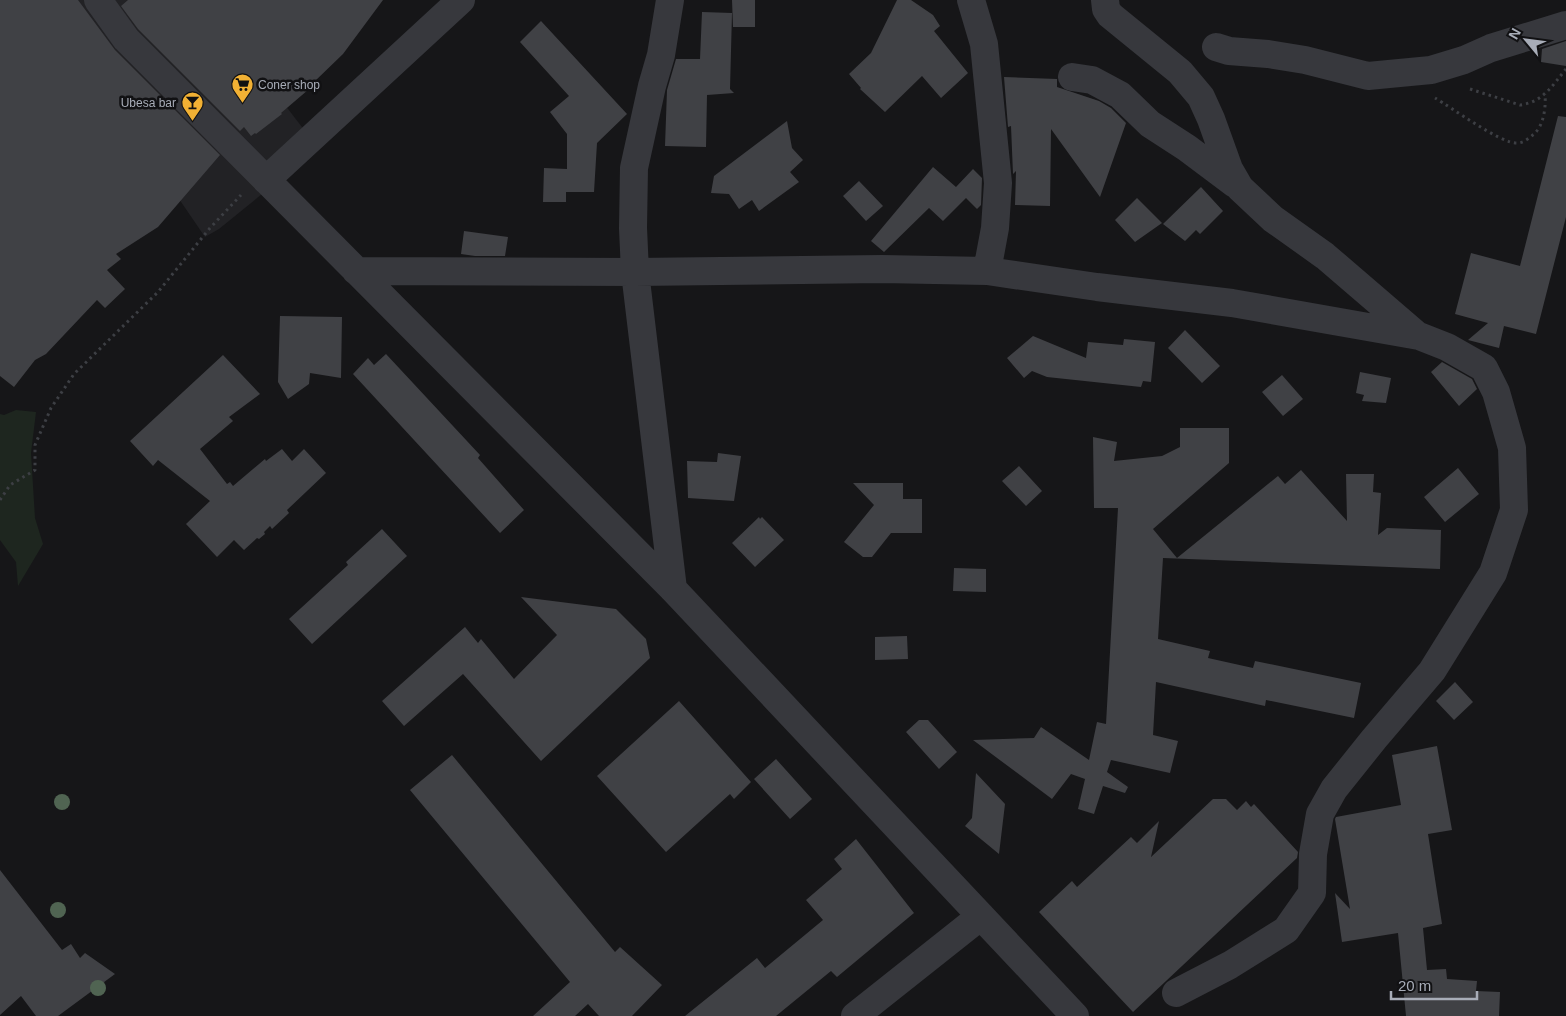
<svg xmlns="http://www.w3.org/2000/svg" width="1566" height="1016" font-family="Arial,sans-serif">
	<style>
		.built { fill: #222225 }
		.green { fill: #1e261f }
		.building { fill: #404145 }
		.lines { fill: none; stroke-linecap: round; stroke-linejoin: round }
		.path { stroke: #3d3f44; stroke-width: 3; stroke-dasharray: 2.5 4; stroke-linecap: butt }
		.minor { stroke: #37383d; stroke-width: 28 }
		.tree { fill: #506452 }
		.labels { text-anchor: middle; dominant-baseline: central; stroke-width: 5; stroke-linejoin: round; paint-order: stroke }
		.poi-label { font-size: 12px; fill: #a8adb8; stroke: #111113; text-anchor: start }
	</style>
	<rect width="100%" height="100%" fill="#161618"/>
	<path class="built" d="M 43,0 L 204,0 L 315,144 L 278,181 L 219,229 L 205,237 Z"/>
	<path class="green" d="M 16,410 L 36,412 L 31,453 L 35,518 L 43,544 L 18,586 L 16,562 L 0,540 L 0,414 L 4,415 Z"/>
	<path class="building" d="M 0,0 L 78,0 L 115,50 L 220,155 L 158,227 L 116,254 L 121,259 L 107,270 L 125,289 L 105,308 L 97,300 L 46,354 L 35,360 L 14,387 L 0,376 Z
		M 128,0 L 383,0 L 343,54 L 314,82 L 315,84 L 281,113 L 282,114 L 256,134 L 255,133 L 251,136 L 244,127 L 240,131 L 138,29 L 121,6 Z
		M 732,0 L 755,0 L 755,27 L 733,27 Z
		M 897,0 L 911,0 L 933,15 L 940,26 L 934,31 L 968,73 L 941,98 L 922,76 L 885,112 L 860,89 L 861,88 L 849,74 L 871,53 Z
		M 702,12 L 732,13 L 730,89 L 734,93 L 707,95 L 706,147 L 665,146 L 667,90 L 676,59 L 700,59 Z
		M 541,21 L 627,114 L 597,143 L 594,192 L 566,192 L 566,202 L 543,202 L 544,168 L 567,169 L 567,134 L 550,112 L 569,96 L 520,42 Z
		M 1566,41 L 1566,66 L 1541,62 L 1542,49 Z
		M 1004,77 L 1057,79 L 1057,87 L 1099,101 L 1111,108 L 1126,123 L 1100,197 L 1051,129 L 1050,206 L 1015,205 L 1016,171 L 1013,174 L 1011,126 L 1008,127 Z
		M 1558,116 L 1566,117 L 1566,217 L 1536,334 L 1504,326 L 1499,348 L 1468,340 L 1488,323 L 1455,314 L 1471,253 L 1520,266 Z
		M 787,121 L 792,148 L 803,160 L 790,172 L 799,182 L 759,211 L 752,200 L 739,209 L 729,194 L 711,193 L 714,176 Z
		M 933,167 L 956,187 L 973,169 L 982,178 L 981,205 L 977,209 L 966,198 L 943,221 L 929,208 L 884,252 L 871,241 Z
		M 859,181 L 883,206 L 866,221 L 843,196 Z
		M 1201,187 L 1223,211 L 1200,234 L 1196,230 L 1185,241 L 1163,224 Z
		M 1137,198 L 1162,223 L 1135,242 L 1115,220 Z
		M 464,231 L 508,237 L 505,256 L 475,256 L 461,254 Z
		M 280,316 L 342,317 L 341,378 L 310,373 L 309,384 L 288,399 L 278,382 Z
		M 1185,330 L 1220,366 L 1202,383 L 1168,348 Z
		M 1033,336 L 1086,358 L 1088,342 L 1123,345 L 1124,339 L 1155,342 L 1151,382 L 1143,381 L 1141,387 L 1047,377 L 1032,371 L 1024,378 L 1007,358 Z
		M 386,354 L 480,455 L 478,458 L 524,510 L 500,533 L 353,374 L 368,358 L 374,365 Z
		M 223,355 L 260,394 L 229,417 L 233,421 L 200,449 L 227,484 L 230,482 L 233,486 L 265,459 L 266,461 L 282,449 L 292,461 L 304,449 L 326,473 L 287,510 L 289,513 L 272,529 L 270,526 L 264,532 L 265,534 L 259,539 L 257,538 L 244,550 L 234,540 L 217,557 L 186,524 L 210,501 L 158,460 L 153,466 L 130,441 Z
		M 1442,362 L 1472,379 L 1477,389 L 1459,406 L 1431,372 Z
		M 1360,372 L 1391,378 L 1386,403 L 1362,401 L 1364,395 L 1356,393 Z
		M 1282,375 L 1303,399 L 1283,416 L 1262,392 Z
		M 1180,428 L 1229,428 L 1229,463 L 1153,529 L 1177,558 L 1278,476 L 1285,484 L 1301,470 L 1347,521 L 1346,474 L 1374,474 L 1373,492 L 1381,493 L 1378,535 L 1387,528 L 1441,530 L 1440,569 L 1163,558 L 1158,639 L 1210,651 L 1208,658 L 1253,668 L 1255,661 L 1361,683 L 1354,718 L 1266,700 L 1265,706 L 1156,682 L 1153,735 L 1178,741 L 1170,773 L 1111,760 L 1107,772 L 1128,787 L 1125,793 L 1103,786 L 1094,814 L 1078,809 L 1085,779 L 1071,774 L 1052,799 L 973,740 L 1034,738 L 1041,727 L 1089,760 L 1097,722 L 1106,724 L 1118,508 L 1094,508 L 1093,437 L 1117,442 L 1114,461 L 1162,456 L 1180,447 Z
		M 718,453 L 741,456 L 734,501 L 688,498 L 687,461 L 717,462 Z
		M 1019,466 L 1042,491 L 1026,506 L 1002,481 Z
		M 1458,468 L 1479,494 L 1445,522 L 1424,497 Z
		M 853,483 L 903,483 L 903,499 L 922,499 L 922,533 L 891,533 L 872,557 L 863,557 L 844,542 L 874,505 Z
		M 759,517 L 760,519 L 762,517 L 784,540 L 755,567 L 732,543 Z
		M 382,529 L 407,556 L 312,644 L 289,619 L 348,565 L 346,562 Z
		M 954,568 L 986,569 L 986,592 L 953,591 Z
		M 521,597 L 616,609 L 646,639 L 650,658 L 541,761 L 463,674 L 404,726 L 382,701 L 465,627 L 478,643 L 481,639 L 514,679 L 557,635 Z
		M 907,636 L 908,659 L 875,660 L 875,637 Z
		M 1455,682 L 1473,702 L 1454,720 L 1436,701 Z
		M 679,701 L 751,782 L 734,799 L 730,794 L 666,852 L 597,776 Z
		M 919,720 L 928,720 L 957,752 L 939,769 L 906,732 Z
		M 1437,746 L 1452,830 L 1428,834 L 1442,924 L 1423,928 L 1427,970 L 1446,969 L 1447,979 L 1477,981 L 1476,991 L 1500,992 L 1499,1016 L 1406,1016 L 1398,933 L 1342,942 L 1335,893 L 1350,909 L 1335,819 L 1336,817 L 1401,805 L 1392,755 Z
		M 452,755 L 615,952 L 620,947 L 662,985 L 632,1016 L 599,1016 L 588,1004 L 575,1016 L 533,1016 L 570,982 L 410,790 Z
		M 776,759 L 812,799 L 790,819 L 754,779 Z
		M 976,773 L 1005,804 L 999,854 L 965,826 L 972,818 Z
		M 1213,799 L 1226,799 L 1237,810 L 1246,801 L 1251,807 L 1254,804 L 1298,852 L 1297,858 L 1133,1012 L 1039,912 L 1072,881 L 1077,887 L 1131,837 L 1137,843 L 1159,821 L 1151,857 Z
		M 856,839 L 914,913 L 837,977 L 831,971 L 776,1016 L 685,1016 L 757,958 L 765,968 L 823,920 L 806,900 L 842,869 L 834,859 Z
		M 0,870 L 62,950 L 71,944 L 80,958 L 85,953 L 115,974 L 58,1016 L 36,1016 L 21,996 L 0,1015 Z"/>
	<g class="lines">
		<path class="path" d="M 1470,89 L 1520,105 C 1543,102 1552,86 1566,69
			M 1435,98 C 1451,107 1501,144 1517,143 C 1524,143 1529,138 1534,134 C 1544,125 1546,107 1545,94
			M 0,500 L 10,485 L 35,470 L 35,445 L 51,408 L 74,374 L 158,292 L 210,228 L 241,195"/>
		<path class="minor" d="M 98,0 L 126,39 L 673,589 L 1075,1016
			M 670,0 L 661,55 L 652,86 L 634,168 L 633,228 L 635,272 L 673,589
			M 971,0 L 984,44 L 998,183 L 995,228 L 987,271
			M 1105,0 L 1106,9 L 1110,15 L 1180,72 L 1201,97 L 1211,119 L 1229,169 L 1240,188 L 1273,219 L 1325,256 L 1417,335
			M 1216,47 L 1229,51 L 1268,54 L 1305,60 L 1368,76 L 1431,70 L 1464,60 L 1491,48 L 1566,25
			M 1072,77 L 1092,80 L 1120,95 L 1150,124 L 1187,148 L 1235,184
			M 266,180 L 461,0
			M 356,271 L 635,272 L 882,269 L 987,271 L 1097,287 L 1232,303 L 1419,336 L 1447,347 L 1484,368 L 1496,392 L 1512,448 L 1514,510 L 1493,573 L 1432,671 L 1374,739 L 1334,789 L 1320,814 L 1313,854 L 1312,893 L 1286,930 L 1230,965 L 1176,993
			M 855,1016 L 981,916"/>
	</g>
	<g class="tree">
		<circle cx="62" cy="802" r="8"/>
		<circle cx="58" cy="910" r="8"/>
		<circle cx="98" cy="988" r="8"/>
	</g>
	<defs>
		<symbol id="supermarket-pin" viewBox="-11 -11 22 30"><path d="M0 17L-7.5 6A9.5 9.5 0 1 1 7.5 6Z" fill="#f2b134" stroke="#111113"/><path d="M-6-5.5h2.5l.6 2H6L4.5 2H-2.5L-4.4-4H-6ZM-1.5 3.2a1.3 1.3 0 1 0 .1 0ZM3 3.2a1.3 1.3 0 1 0 .1 0Z" fill="#111"/></symbol>
		<symbol id="bar-pin" viewBox="-11 -11 22 30"><path d="M0 17L-7.5 6A9.5 9.5 0 1 1 7.5 6Z" fill="#f2b134" stroke="#111113"/><path d="M-6-5H6L.8 .8V4.5H3.5V6h-7V4.5H-.8V.8Z" fill="#111"/></symbol>
	</defs>
	<g fill-rule="evenodd">
		<use href="#supermarket-pin" x="230" y="72" width="25" height="34"/>
		<use href="#bar-pin" x="180" y="90" width="25" height="34"/>
	</g>
	<g class="labels">
		<g class="poi-label">
			<text x="258" y="85">Coner shop</text>
			<text x="176" y="103" text-anchor="end">Ubesa bar</text>
		</g>
	</g>
	<g transform="translate(1526 40) rotate(299)" stroke="#111113" stroke-width="4" paint-order="stroke">
	<path d="M0-4L9 19L0 12L-9 19Z" fill="#a8adb8"/>
	<text y="-8" font-size="14" font-weight="bold" text-anchor="middle" fill="#a8adb8">N</text>
	</g>
	<path d="M1391 991v8h86v-8" fill="none" stroke="#a8adb8" stroke-width="2.5"/>
	<text x="1398" y="991" font-size="15" fill="#a8adb8" stroke="#111113" stroke-width="4" paint-order="stroke">20 m</text>
</svg>
